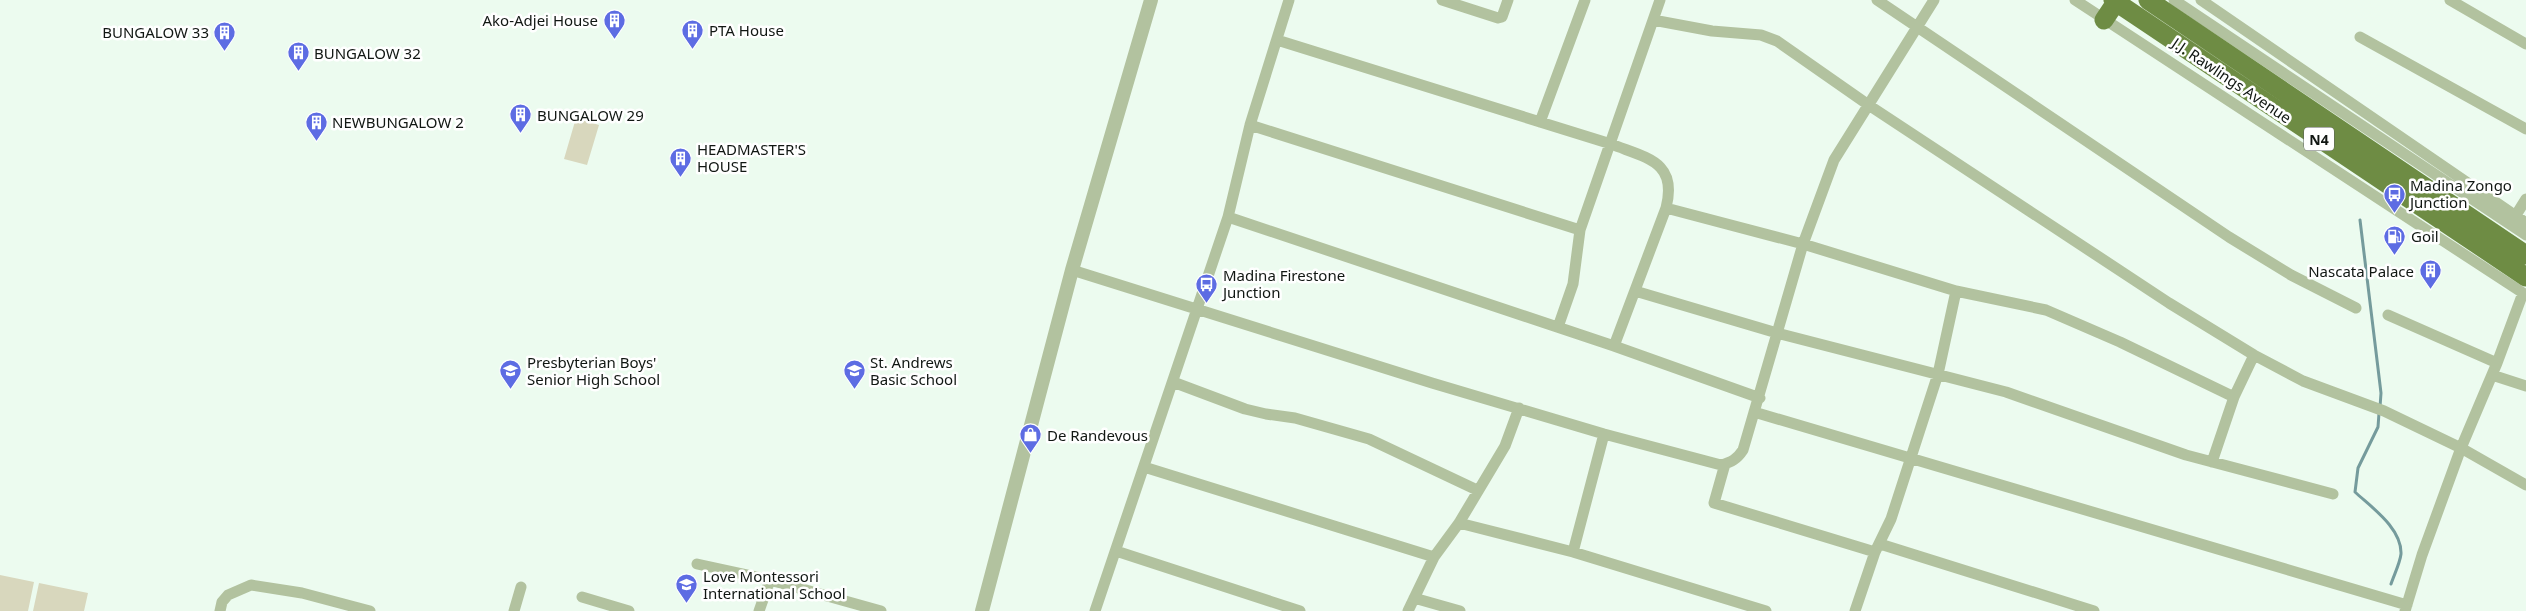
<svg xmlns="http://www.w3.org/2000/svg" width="2526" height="611" font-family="'Noto Sans',sans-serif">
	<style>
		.green { fill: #d8d7bd }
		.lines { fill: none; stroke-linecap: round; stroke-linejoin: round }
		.stream { stroke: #759b9c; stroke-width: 3 }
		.minor { stroke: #b2c29f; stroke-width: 11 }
		.tertiary { stroke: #b2c29f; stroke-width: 14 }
		.trunk { stroke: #6e8c44; stroke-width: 19 }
		.labels { text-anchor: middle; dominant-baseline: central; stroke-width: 5; stroke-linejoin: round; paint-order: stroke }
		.shield { fill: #fff; stroke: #585d5a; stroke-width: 1 }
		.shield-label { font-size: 14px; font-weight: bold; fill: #111713 }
		.poi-label { font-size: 15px; fill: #111713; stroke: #fff; text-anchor: start }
		.street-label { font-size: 15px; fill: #111713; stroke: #fff }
	</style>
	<rect width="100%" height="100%" fill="#ecfbef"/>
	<path class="green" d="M 576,118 L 599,125 L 587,165 L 564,159 Z
		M 0,575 L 34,582 L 28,611 L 0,611 Z
		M 39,583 L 88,593 L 84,611 L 33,611 Z"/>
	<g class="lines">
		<path class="stream" d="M 2360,220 L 2381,393 L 2380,407
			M 2379,413 L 2378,427 L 2358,468 L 2355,492 C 2371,507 2402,528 2401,554 C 2400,563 2394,575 2391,584"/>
		<path class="minor" d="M 1442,0 L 1498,18 L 1502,17 L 1508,0
			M 1877,0 L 2229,237 L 2291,275 L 2356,308
			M 2075,0 L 2526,295
			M 2174,0 L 2526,235
			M 2201,0 L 2526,223
			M 2450,0 L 2526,44
			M 1653,20 L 1712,31 L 1761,35 L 1777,41 L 1870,106 L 2169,303 L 2254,355 L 2303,381 L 2384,411 L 2461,448 L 2526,485
			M 2360,37 L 2526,129
			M 1277,40 L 1611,144 C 1646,158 1678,161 1666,208 L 1803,244 L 1956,291 L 2046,310 L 2120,342 L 2234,397
			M 1540,122 L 1585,0
			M 1250,125 L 1580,230
			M 1228,217 L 1614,346 L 1666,208
			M 2511,223 L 2526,199
			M 1072,270 L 1432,383 L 1604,434 L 1721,465 C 1732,462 1737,459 1743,450 L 1803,244 L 1834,160 L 1934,0
			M 1635,291 L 1777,333 L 2006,392 L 2186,455 L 2333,494
			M 2388,315 L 2497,363
			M 1558,327 L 1573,284 L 1580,230 L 1660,0
			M 1614,346 L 1760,398
			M 2492,375 L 2526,386
			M 1173,382 L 1245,409 L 1266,414 L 1295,418 L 1369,439 L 1477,490
			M 1754,412 L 2407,605
			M 2212,462 L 2234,397 L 2254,355
			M 1725,464 L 1714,503 L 1875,552
			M 1144,467 L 1434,557
			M 1459,523 L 1573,552 L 1766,611
			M 1880,544 L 2094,611
			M 1116,551 L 1300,611
			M 1573,552 L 1604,434
			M 697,564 L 770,580 L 881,611
			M 582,597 L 629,611
			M 1414,598 L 1460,611
			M 220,611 L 222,602 L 228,595 L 251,585 L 302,593 L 370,611
			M 514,611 L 521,587
			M 759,611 L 770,580
			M 1095,611 L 1228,217 L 1250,125 L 1289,0
			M 1408,611 L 1434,557 L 1459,523 L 1505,446 L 1519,408
			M 1855,611 L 1875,552 L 1891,519 L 1938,374 L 1956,291
			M 2405,611 L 2422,555 L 2461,448 L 2497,363 L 2523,293"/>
		<path class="tertiary" d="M 982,611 L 1072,270 L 1151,0"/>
		<path class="trunk" d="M 2113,0 L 2526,277
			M 2148,0 L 2526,255
			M 2104,20 L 2116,2"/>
	</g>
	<defs>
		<symbol id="building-pin" viewBox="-11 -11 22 30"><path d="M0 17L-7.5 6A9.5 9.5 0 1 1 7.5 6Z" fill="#5d6ce3" stroke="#fff"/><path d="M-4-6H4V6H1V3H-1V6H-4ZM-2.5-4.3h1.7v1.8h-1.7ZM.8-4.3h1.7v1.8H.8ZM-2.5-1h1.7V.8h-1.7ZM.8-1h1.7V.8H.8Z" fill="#fff"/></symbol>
		<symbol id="bus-pin" viewBox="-11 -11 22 30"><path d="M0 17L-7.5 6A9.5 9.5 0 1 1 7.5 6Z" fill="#5d6ce3" stroke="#fff"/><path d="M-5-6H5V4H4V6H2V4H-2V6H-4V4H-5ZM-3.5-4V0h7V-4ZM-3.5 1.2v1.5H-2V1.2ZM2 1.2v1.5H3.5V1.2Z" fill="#fff"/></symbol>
		<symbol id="fuel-pin" viewBox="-11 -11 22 30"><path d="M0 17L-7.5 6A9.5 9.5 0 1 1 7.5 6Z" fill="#5d6ce3" stroke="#fff"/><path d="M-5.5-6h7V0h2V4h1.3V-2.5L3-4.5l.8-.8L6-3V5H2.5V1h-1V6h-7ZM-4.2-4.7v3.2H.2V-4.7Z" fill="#fff"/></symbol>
		<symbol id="school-pin" viewBox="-11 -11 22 30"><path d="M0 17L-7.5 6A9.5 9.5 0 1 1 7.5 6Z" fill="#5d6ce3" stroke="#fff"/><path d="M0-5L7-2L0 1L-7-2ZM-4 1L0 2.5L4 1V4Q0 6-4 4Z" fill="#fff"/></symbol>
		<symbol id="shop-pin" viewBox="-11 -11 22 30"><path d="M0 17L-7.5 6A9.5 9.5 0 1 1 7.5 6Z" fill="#5d6ce3" stroke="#fff"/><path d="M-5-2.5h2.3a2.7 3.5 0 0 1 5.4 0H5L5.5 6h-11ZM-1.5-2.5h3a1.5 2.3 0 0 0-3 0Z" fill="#fff"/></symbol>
	</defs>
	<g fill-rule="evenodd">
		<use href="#building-pin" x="602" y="8" width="25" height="34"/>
		<use href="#building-pin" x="680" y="18" width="25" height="34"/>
		<use href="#building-pin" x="212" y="20" width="25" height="34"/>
		<use href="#building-pin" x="286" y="40" width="25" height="34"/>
		<use href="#building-pin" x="508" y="102" width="25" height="34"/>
		<use href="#building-pin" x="304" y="110" width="25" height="34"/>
		<use href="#building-pin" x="668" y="146" width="25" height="34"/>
		<use href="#bus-pin" x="2382" y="182" width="25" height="34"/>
		<use href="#fuel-pin" x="2382" y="224" width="25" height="34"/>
		<use href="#building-pin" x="2418" y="258" width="25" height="34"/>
		<use href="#bus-pin" x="1194" y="272" width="25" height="34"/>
		<use href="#school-pin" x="498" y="358" width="25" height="34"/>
		<use href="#school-pin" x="842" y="358" width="25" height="34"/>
		<use href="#shop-pin" x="1018" y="422" width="25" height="34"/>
		<use href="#school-pin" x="674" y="572" width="25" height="34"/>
	</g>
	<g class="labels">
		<rect class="shield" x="2304" y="127.5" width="30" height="23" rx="4"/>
		<g class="shield-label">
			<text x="2319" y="139">N4</text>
		</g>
		<g class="poi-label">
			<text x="598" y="20" text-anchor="end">Ako-Adjei House</text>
			<text x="709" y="30">PTA House</text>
			<text x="209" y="32" text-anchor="end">BUNGALOW 33</text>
			<text x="314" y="53">BUNGALOW 32</text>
			<text x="537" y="115">BUNGALOW 29</text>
			<text x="332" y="122">NEWBUNGALOW 2</text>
			<text x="697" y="149">HEADMASTER'S<tspan x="697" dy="17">HOUSE</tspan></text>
			<text x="2410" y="185">Madina Zongo<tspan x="2410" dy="17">Junction</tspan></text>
			<text x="2411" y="236">Goil</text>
			<text x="2414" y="271" text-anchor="end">Nascata Palace</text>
			<text x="1223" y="275">Madina Firestone<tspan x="1223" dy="17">Junction</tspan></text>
			<text x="527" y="362">Presbyterian Boys'<tspan x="527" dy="17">Senior High School</tspan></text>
			<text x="870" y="362">St. Andrews<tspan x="870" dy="17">Basic School</tspan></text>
			<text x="1047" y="435">De Randevous</text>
			<text x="703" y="576">Love Montessori<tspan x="703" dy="17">International School</tspan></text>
		</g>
		<g class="street-label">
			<text transform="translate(2232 80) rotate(34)">J.J. Rawlings Avenue</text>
		</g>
	</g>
</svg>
